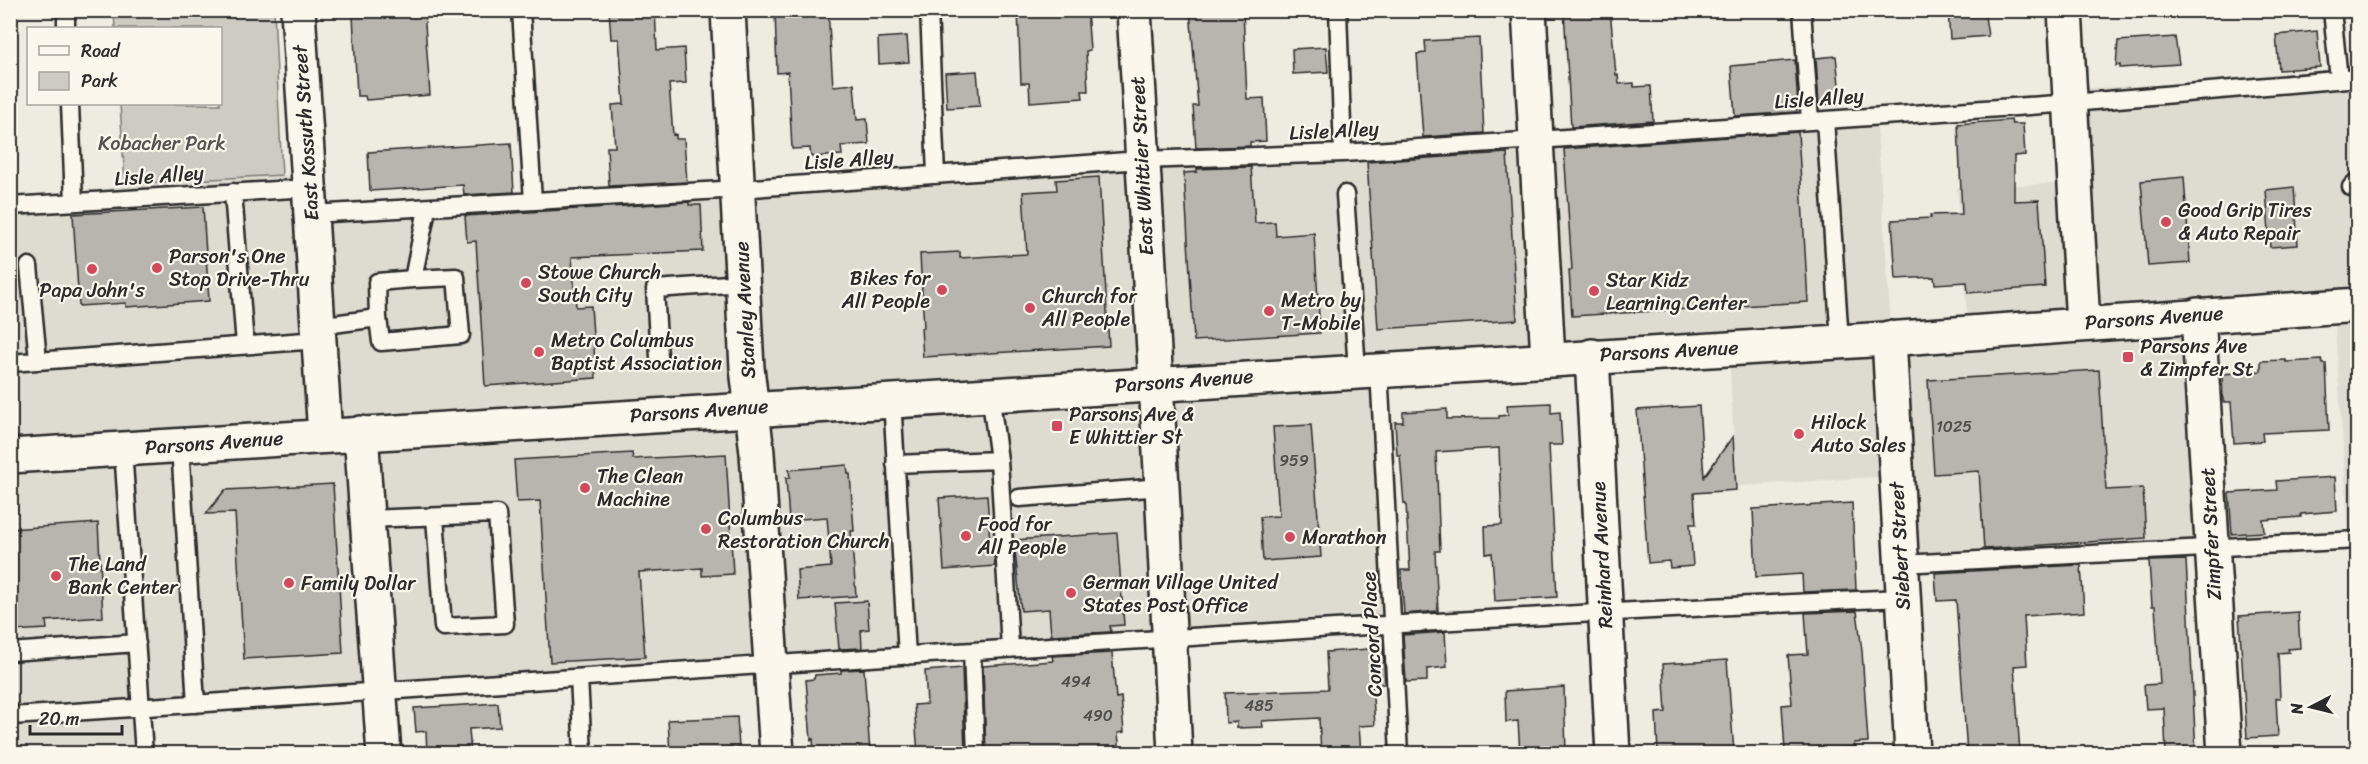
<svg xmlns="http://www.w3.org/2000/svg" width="2368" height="764" font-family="Sriracha,sans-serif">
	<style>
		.built { fill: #dedbd1 }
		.green { fill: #cecbc2; stroke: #7c7b76; stroke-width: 1.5 }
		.building { fill: #b8b5ae; stroke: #2b2b2b; stroke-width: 1.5 }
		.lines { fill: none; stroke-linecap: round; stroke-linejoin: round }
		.lane-casing { stroke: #2b2b2b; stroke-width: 21 }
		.street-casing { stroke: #2b2b2b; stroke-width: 38 }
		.secondary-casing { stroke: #2b2b2b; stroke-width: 38 }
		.primary-casing { stroke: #2b2b2b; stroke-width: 38 }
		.lane { stroke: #fbf7ec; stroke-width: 16 }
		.street { stroke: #fbf7ec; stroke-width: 33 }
		.secondary { stroke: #fbf7ec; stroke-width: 33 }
		.primary { stroke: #fbf7ec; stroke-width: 33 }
		.poi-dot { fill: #d1495b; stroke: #fbf7ec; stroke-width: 2 }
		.labels { text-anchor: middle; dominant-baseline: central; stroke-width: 4.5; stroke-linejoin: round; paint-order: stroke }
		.number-label { font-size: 16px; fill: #4e4e4c }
		.street-label { font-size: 20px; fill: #2b2b2b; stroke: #fbf7ec }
		.park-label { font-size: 20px; fill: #545351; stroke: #fbf7ec }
		.poi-label { font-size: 20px; fill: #2b2b2b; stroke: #fbf7ec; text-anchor: start }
	</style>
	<rect width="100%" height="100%" fill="#eeebe0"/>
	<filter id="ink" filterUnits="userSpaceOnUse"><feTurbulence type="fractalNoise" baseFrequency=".0167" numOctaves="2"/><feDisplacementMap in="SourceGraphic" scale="12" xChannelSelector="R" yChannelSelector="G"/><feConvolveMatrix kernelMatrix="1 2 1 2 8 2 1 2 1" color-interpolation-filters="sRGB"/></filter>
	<g filter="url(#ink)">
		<path class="built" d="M 2357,76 L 2357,539 L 2349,539 L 2334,310 L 2197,322 L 2203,543 L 1898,561 L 1893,476 L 1736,486 L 1729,351 L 1377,370 L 1393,619 L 771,655 L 382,689 L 140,703 L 144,753 L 11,754 L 11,201 L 82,196 L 125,184 L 282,175 L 303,182 L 303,216 L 1876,114 L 1892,341 L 1969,338 L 1957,187 L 2074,183 L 2065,89 Z"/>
		<path class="green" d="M 114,11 L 274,11 L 282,175 L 125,184 L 120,104 L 220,104 L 220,28 L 115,28 Z"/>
		<path class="building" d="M 360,10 L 424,10 L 430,95 L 366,100 L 365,96 L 357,96 L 353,15 L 359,15 Z
			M 609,10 L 655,10 L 657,50 L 684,48 L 686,83 L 669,84 L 673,135 L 676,134 L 676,139 L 684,139 L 687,182 L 609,186 L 607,147 L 615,147 L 612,105 L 624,104 L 619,39 L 611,39 Z
			M 775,10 L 828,10 L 833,86 L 854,84 L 857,120 L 867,119 L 869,144 L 841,146 L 842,155 L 811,157 L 810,148 L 792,149 L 788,72 L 777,73 Z
			M 1018,10 L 1087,10 L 1090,50 L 1086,51 L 1088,91 L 1082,91 L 1083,98 L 1030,102 L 1029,83 L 1021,83 Z
			M 1190,10 L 1243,10 L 1247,99 L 1264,98 L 1266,141 L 1250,142 L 1250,146 L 1196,148 L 1193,106 L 1198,106 Z
			M 1564,10 L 1610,10 L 1616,75 L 1618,75 L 1619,84 L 1634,83 L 1634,87 L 1651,86 L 1653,121 L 1571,127 Z
			M 1948,10 L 1984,10 L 1988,36 L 1950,39 Z
			M 2317,31 L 2320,67 L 2279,70 L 2276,35 Z
			M 907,36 L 909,62 L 879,64 L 878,38 Z
			M 2175,37 L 2179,64 L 2120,68 L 2120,65 L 2116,66 L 2118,41 Z
			M 1479,38 L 1484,133 L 1423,137 L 1417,54 L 1426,53 L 1425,41 Z
			M 1326,47 L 1328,72 L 1293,74 L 1292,49 Z
			M 1836,56 L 1841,103 L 1819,105 L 1816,58 Z
			M 1795,60 L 1798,107 L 1796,107 L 1797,112 L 1735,116 L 1731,66 Z
			M 977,71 L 980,106 L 947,108 L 945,73 Z
			M 2011,120 L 2012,124 L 2023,124 L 2025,155 L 2014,156 L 2014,201 L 2039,200 L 2045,287 L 1968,293 L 1967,282 L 1935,284 L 1934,277 L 1896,279 L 1892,220 L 1931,218 L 1930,215 L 1962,214 L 1958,124 Z
			M 1798,132 L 1808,302 L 1572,316 L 1569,270 L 1572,270 L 1564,149 Z
			M 511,143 L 514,192 L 464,195 L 463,185 L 370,191 L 368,152 Z
			M 1507,153 L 1517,320 L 1378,329 L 1367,162 Z
			M 1251,167 L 1255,223 L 1275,222 L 1276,236 L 1314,233 L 1320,333 L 1194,341 L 1184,173 L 1197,172 L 1197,169 Z
			M 1099,177 L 1109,346 L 923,357 L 921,328 L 924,328 L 920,254 L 960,252 L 960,258 L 1027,254 L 1023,192 L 1057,190 L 1056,180 Z
			M 2184,177 L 2190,263 L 2148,266 L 2141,181 Z
			M 2294,187 L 2298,245 L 2270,247 L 2266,190 Z
			M 689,202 L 689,205 L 701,205 L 703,251 L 572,257 L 576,307 L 591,306 L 596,378 L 485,386 L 476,241 L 467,242 L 465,216 Z
			M 203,207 L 209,301 L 126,307 L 126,303 L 79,306 L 73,214 Z
			M 2286,360 L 2286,362 L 2322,360 L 2323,364 L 2326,364 L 2329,430 L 2262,433 L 2263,441 L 2234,443 L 2231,402 L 2223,402 L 2222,374 L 2261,371 L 2261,361 Z
			M 2099,370 L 2106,490 L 2143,488 L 2146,538 L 1984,549 L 1979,471 L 1934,474 L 1928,380 Z
			M 1551,403 L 1551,413 L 1560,412 L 1562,445 L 1549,445 L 1557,597 L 1495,601 L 1492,553 L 1486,554 L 1485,526 L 1502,525 L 1499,448 L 1436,452 L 1440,551 L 1435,551 L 1438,611 L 1404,614 L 1401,570 L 1410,570 L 1406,504 L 1404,504 L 1400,455 L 1397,455 L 1395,422 L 1403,422 L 1403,412 L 1447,409 L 1447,419 L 1499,418 L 1499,416 L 1508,415 L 1507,405 Z
			M 1699,406 L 1704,477 L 1733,436 L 1736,490 L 1694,493 L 1696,524 L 1690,524 L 1693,566 L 1670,568 L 1669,561 L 1648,563 L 1637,410 Z
			M 1311,425 L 1321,557 L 1263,561 L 1260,517 L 1279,516 L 1273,427 Z
			M 632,453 L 633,459 L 726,454 L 733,574 L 702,576 L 702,568 L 639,572 L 645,657 L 550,662 L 540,501 L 517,502 L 514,460 Z
			M 847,465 L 848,474 L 850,474 L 854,531 L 851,531 L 856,596 L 799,600 L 797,570 L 831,567 L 827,517 L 789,520 L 786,478 L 790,478 L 789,470 Z
			M 2335,477 L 2337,511 L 2301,514 L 2301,517 L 2263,520 L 2264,532 L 2232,534 L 2229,493 L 2277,490 L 2276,481 Z
			M 333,484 L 343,653 L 244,659 L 235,513 L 206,514 L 225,490 Z
			M 987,495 L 990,542 L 993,542 L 995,566 L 944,570 L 939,498 Z
			M 1852,503 L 1856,590 L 1803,592 L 1802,574 L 1756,577 L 1753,509 Z
			M 98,523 L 103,617 L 46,621 L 47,629 L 10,631 L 10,529 Z
			M 1117,533 L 1124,625 L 1110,626 L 1111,632 L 1051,635 L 1049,609 L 1021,611 L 1014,540 Z
			M 2186,560 L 2196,753 L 2166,753 L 2164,708 L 2146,709 L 2144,685 L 2160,684 L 2155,606 L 2152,606 L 2149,561 Z
			M 2081,565 L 2084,612 L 2024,616 L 2027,665 L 2014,666 L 2020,753 L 1967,753 L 1956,600 L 1937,601 L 1935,573 Z
			M 867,601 L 869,629 L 861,630 L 862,648 L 839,649 L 835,603 Z
			M 1857,611 L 1862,651 L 1868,742 L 1854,743 L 1855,747 L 1785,751 L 1782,705 L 1792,704 L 1788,655 L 1808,654 L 1805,613 Z
			M 2298,612 L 2300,648 L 2288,649 L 2289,652 L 2278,653 L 2280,698 L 2276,698 L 2278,736 L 2247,738 L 2239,616 Z
			M 1445,632 L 1447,667 L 1427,669 L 1427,681 L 1406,682 L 1403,635 Z
			M 1383,648 L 1385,684 L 1372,684 L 1375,725 L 1359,726 L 1361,753 L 1321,753 L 1319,718 L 1262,721 L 1263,727 L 1237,728 L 1237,722 L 1226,723 L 1225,693 L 1328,689 L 1326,652 Z
			M 1112,653 L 1116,698 L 1121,697 L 1124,732 L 1118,733 L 1120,753 L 986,753 L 983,666 L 1053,661 L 1052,656 Z
			M 1727,660 L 1734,753 L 1658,753 L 1656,713 L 1666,712 L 1663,664 Z
			M 962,668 L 965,753 L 918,753 L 914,705 L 927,704 L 925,671 Z
			M 864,669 L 870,753 L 814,753 L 813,739 L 811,740 L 806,680 L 814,679 L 815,675 L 841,673 L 841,670 Z
			M 1564,687 L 1566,753 L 1520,753 L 1518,721 L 1506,722 L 1505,691 Z
			M 498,703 L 500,727 L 469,729 L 471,753 L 427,753 L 426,731 L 416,732 L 414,708 Z
			M 737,717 L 739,748 L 731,748 L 731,753 L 670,753 L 668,720 Z"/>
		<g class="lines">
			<defs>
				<path id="lane" d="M 66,10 L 66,28
					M 521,10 L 533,201
					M 929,10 L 936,175
					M 1338,10 L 1343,153
					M 1802,10 L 1810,121
					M 2332,10 L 2339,80
					M 70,104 L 74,202
					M 1825,120 L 1840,341
					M 2351,187 L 2358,180
					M 233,192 L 245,345
					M 1345,194 L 1357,370
					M 10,206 L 311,188
					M 312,214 L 739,189 L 1141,160 L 1343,153 L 1537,140 L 2072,103 L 2358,78
					M 29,266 L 38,360
					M 378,318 L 381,342 L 461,335 L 456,277 L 413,279
					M 318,326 L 378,318 L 377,282 L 413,279 L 427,209
					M 659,357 L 655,289 L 743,283
					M 10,363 L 318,340
					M 1379,369 L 1399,754
					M 990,393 L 999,460 L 1010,648
					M 892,399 L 907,656
					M 180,445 L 196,704
					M 123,449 L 144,754
					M 895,464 L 999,460
					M 1019,498 L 1162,487
					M 367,519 L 497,514 L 505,624 L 443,627 L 435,517
					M 1901,564 L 2358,540
					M 972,651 L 976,754
					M 10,652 L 137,643
					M 579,678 L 583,754
					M 10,716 C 641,675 1271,626 1902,598"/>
				<path id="street" d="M 298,10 L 325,436
					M 728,10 L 747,368 L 757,453 L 777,754
					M 1529,10 L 1548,359
					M 2065,10 L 2083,324
					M 2198,315 L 2225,754
					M 1889,338 L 1912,754
					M 1592,356 L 1613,754
					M 361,433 L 384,754"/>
				<path id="secondary" d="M 1134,10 L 1162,487 L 1175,754"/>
				<path id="primary" d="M 10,456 C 636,415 1261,379 1886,339 C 2043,328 2200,315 2358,305"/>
			</defs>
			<use href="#lane" class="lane-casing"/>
			<use href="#street" class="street-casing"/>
			<use href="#secondary" class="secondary-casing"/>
			<use href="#primary" class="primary-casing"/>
			<use href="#lane" class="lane"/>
			<use href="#street" class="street"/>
			<use href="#secondary" class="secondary"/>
			<use href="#primary" class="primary"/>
		</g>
	</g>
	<g class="poi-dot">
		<circle cx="2166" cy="222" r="6"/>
		<circle cx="157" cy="268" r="6"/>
		<circle cx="92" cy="269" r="6"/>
		<circle cx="526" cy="283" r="6"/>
		<circle cx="942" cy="290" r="6"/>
		<circle cx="1594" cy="291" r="6"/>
		<circle cx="1030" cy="308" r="6"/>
		<circle cx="1269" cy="311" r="6"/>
		<circle cx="539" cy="352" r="6"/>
		<rect x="2122" y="351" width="12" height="12" rx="3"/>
		<rect x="1051" y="420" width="12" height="12" rx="3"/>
		<circle cx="1799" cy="434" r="6"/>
		<circle cx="585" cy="488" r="6"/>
		<circle cx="706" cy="529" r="6"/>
		<circle cx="966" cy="536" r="6"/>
		<circle cx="1290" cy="537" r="6"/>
		<circle cx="56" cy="576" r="6"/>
		<circle cx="289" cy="583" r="6"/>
		<circle cx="1071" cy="593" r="6"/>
	</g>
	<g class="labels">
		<g class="number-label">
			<text x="1954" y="426">1025</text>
			<text x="1294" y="460">959</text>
			<text x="1076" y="681">494</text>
			<text x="1259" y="705">485</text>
			<text x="1098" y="715">490</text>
		</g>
		<g class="street-label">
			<text transform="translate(1819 99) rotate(-4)">Lisle Alley</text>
			<text transform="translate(1334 131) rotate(-3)">Lisle Alley</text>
			<text transform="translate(306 133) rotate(-94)">East Kossuth Street</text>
			<text transform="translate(849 160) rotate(-4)">Lisle Alley</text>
			<text transform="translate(1142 166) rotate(-93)">East Whittier Street</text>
			<text transform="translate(159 176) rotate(-4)">Lisle Alley</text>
			<text transform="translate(745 310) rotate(-93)">Stanley Avenue</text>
			<text transform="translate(2154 318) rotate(-4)">Parsons Avenue</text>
			<text transform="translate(1669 351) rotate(-3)">Parsons Avenue</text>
			<text transform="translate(1184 381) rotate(-4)">Parsons Avenue</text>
			<text transform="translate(699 411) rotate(-4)">Parsons Avenue</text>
			<text transform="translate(214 443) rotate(-4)">Parsons Avenue</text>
			<text transform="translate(2211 534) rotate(-93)">Zimpfer Street</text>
			<text transform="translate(1900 546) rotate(-93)">Siebert Street</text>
			<text transform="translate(1602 555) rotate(-93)">Reinhard Avenue</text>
			<text transform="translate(1372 634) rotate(-93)">Concord Place</text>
		</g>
		<g class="park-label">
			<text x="162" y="143">Kobacher Park</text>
		</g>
		<g class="poi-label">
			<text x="2178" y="210">Good Grip Tires<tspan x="2178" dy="23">&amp; Auto Repair</tspan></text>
			<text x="169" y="256">Parson's One<tspan x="169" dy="23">Stop Drive-Thru</tspan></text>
			<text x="538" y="272">Stowe Church<tspan x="538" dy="23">South City</tspan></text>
			<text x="930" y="278" text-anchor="end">Bikes for<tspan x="930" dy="23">All People</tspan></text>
			<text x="1606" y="280">Star Kidz<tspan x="1606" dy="23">Learning Center</tspan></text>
			<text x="92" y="290" text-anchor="middle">Papa John's</text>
			<text x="1042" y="296">Church for<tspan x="1042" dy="23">All People</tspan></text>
			<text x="1281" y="300">Metro by<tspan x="1281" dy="23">T-Mobile</tspan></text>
			<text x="551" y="340">Metro Columbus<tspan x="551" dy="23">Baptist Association</tspan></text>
			<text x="2140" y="346">Parsons Ave<tspan x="2140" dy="23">&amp; Zimpfer St</tspan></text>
			<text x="1069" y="414">Parsons Ave &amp;<tspan x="1069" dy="23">E Whittier St</tspan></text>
			<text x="1811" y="422">Hilock<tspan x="1811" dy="23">Auto Sales</tspan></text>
			<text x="597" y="476">The Clean<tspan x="597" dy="23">Machine</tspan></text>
			<text x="718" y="518">Columbus<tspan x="718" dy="23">Restoration Church</tspan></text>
			<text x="978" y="524">Food for<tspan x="978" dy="23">All People</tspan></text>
			<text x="1302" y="537">Marathon</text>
			<text x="68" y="564">The Land<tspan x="68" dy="23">Bank Center</tspan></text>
			<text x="1083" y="582">German Village United<tspan x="1083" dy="23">States Post Office</tspan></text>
			<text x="301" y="583">Family Dollar</text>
		</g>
	</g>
	<rect width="2368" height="764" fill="none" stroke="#fbf7ec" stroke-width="36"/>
	<rect x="18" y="18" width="2332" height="728" fill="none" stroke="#2b2b2b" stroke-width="2" filter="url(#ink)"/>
	<rect x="27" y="27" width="195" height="78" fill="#fbf7ec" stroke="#a8a59f" stroke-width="1.5"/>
	<rect x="39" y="46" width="30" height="9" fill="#fbf7ec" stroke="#a8a59f" stroke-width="1.5"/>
	<text x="81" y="57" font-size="18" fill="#2b2b2b">Road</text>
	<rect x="39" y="72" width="30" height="18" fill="#cecbc2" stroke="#a8a59f" stroke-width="1.5"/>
	<text x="81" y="87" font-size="18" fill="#2b2b2b">Park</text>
	<g transform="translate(2311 707) rotate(263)" stroke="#fbf7ec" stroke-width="4.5" paint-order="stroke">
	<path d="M0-4.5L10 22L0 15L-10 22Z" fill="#2b2b2b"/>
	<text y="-9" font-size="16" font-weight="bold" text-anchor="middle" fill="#2b2b2b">N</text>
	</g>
	<path d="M30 725v9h92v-9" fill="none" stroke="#2b2b2b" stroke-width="3"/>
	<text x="39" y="725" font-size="18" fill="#2b2b2b" stroke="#fbf7ec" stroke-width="4.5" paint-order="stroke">20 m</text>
</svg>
